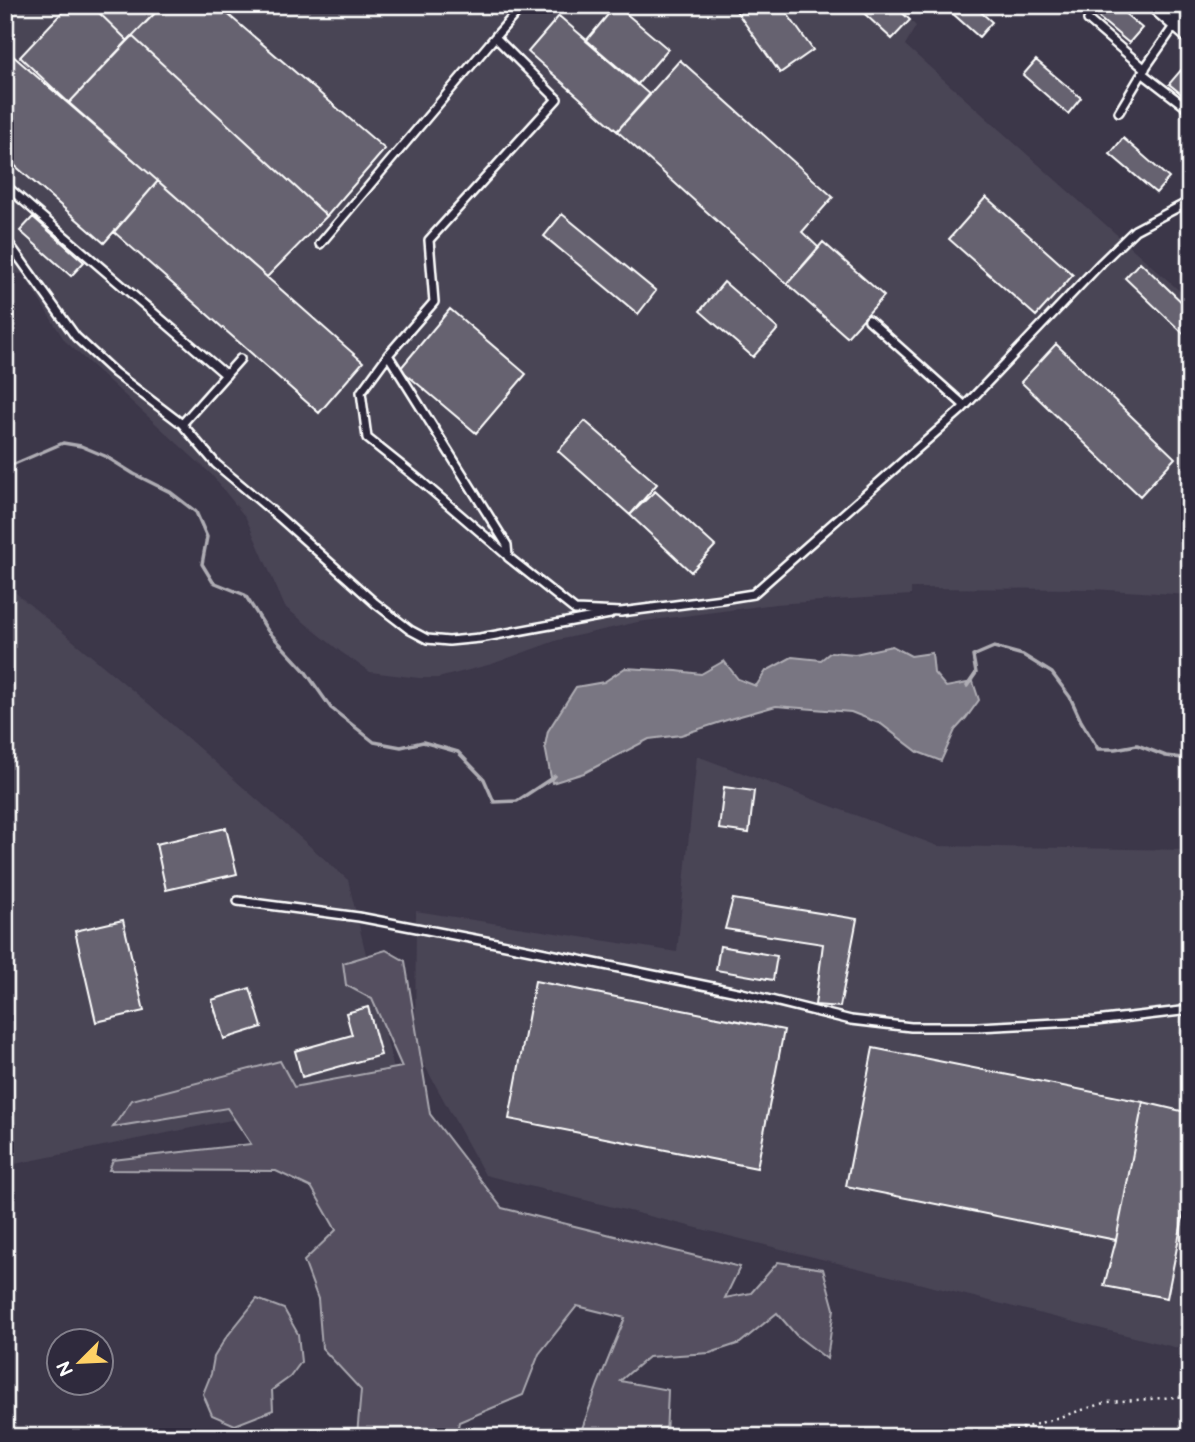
<svg xmlns="http://www.w3.org/2000/svg" width="1195" height="1442" font-family="'Balsamiq Sans',sans-serif">
	<style>
		.built { fill: #494455 }
		.green { fill: #555060; stroke: #aaa8b0; stroke-width: 2 }
		.water { fill: #797682; stroke: #afadb4; stroke-width: 2 }
		.lines { fill: none; stroke-linecap: round; stroke-linejoin: round }
		.stream { stroke: #afadb4; stroke-width: 3.5 }
		.building { fill: #666270; stroke: #fff; stroke-width: 2 }
		.lane-casing { stroke: #fff; stroke-width: 12 }
		.secondary-casing { stroke: #fff; stroke-width: 26 }
		.path { stroke: #fff; stroke-width: 2.5; stroke-dasharray: 2 5; stroke-linecap: butt }
		.lane { stroke: #2f2a3d; stroke-width: 7 }
		.secondary { stroke: #2f2a3d; stroke-width: 21 }
	</style>
	<rect width="100%" height="100%" fill="#3c3749"/>
	<filter id="ink" filterUnits="userSpaceOnUse"><feTurbulence type="fractalNoise" baseFrequency=".0143" numOctaves="2"/><feDisplacementMap in="SourceGraphic" scale="14" xChannelSelector="R" yChannelSelector="G"/><feConvolveMatrix kernelMatrix="1 2 1 2 8 2 1 2 1" color-interpolation-filters="sRGB"/></filter>
	<g filter="url(#ink)">
		<path class="built" d="M 5,5 L 915,5 L 906,16 L 916,26 L 905,45 L 1183,294 L 1190,287 L 1190,595 L 1092,589 L 911,588 L 911,595 L 776,604 L 638,622 L 558,640 L 492,664 L 438,678 L 419,678 L 370,672 L 341,652 L 285,607 L 246,518 L 211,474 L 65,341 L 23,274 L 5,273 Z
			M 5,584 L 150,705 L 348,880 L 398,1086 L 5,1166 Z
			M 697,756 L 938,846 L 1190,850 L 1190,1351 L 485,1175 L 415,1048 L 416,911 L 677,952 Z"/>
		<path class="green" d="M 386,950 L 405,961 L 430,1114 L 502,1208 L 740,1267 L 725,1298 L 751,1293 L 778,1262 L 823,1269 L 834,1309 L 827,1359 L 796,1335 L 777,1313 L 740,1343 L 710,1353 L 648,1357 L 620,1381 L 668,1390 L 666,1437 L 579,1437 L 598,1384 L 625,1318 L 577,1306 L 539,1354 L 523,1395 L 459,1422 L 456,1437 L 358,1437 L 357,1435 L 361,1390 L 322,1348 L 318,1299 L 304,1261 L 336,1230 L 312,1188 L 276,1171 L 109,1170 L 113,1160 L 251,1144 L 227,1108 L 113,1127 L 132,1100 L 280,1061 L 294,1087 L 402,1067 L 372,999 L 346,985 L 343,963 Z
			M 257,1299 L 284,1309 L 298,1334 L 301,1362 L 290,1377 L 272,1390 L 273,1410 L 235,1425 L 212,1415 L 203,1394 L 211,1374 L 214,1357 L 225,1339 Z"/>
		<path class="water" d="M 892,646 L 911,656 L 932,653 L 934,673 L 946,687 L 973,682 L 979,700 L 966,718 L 955,730 L 941,761 L 918,752 L 881,724 L 851,712 L 776,706 L 733,718 L 681,735 L 649,739 L 584,773 L 552,783 L 545,746 L 548,731 L 576,687 L 604,682 L 625,668 L 677,671 L 701,674 L 724,661 L 738,679 L 756,686 L 766,671 L 792,657 L 821,660 L 831,652 L 855,654 Z"/>
		<g class="lines">
			<path class="stream" d="M 5,468 L 63,443 L 81,446 L 105,456 L 134,474 L 170,492 L 196,512 L 207,537 L 202,564 L 213,582 L 245,595 L 268,631 L 305,671 L 331,708 L 374,742 L 401,747 L 423,742 L 458,752 L 484,779 L 494,802 L 517,801 L 555,776
				M 967,686 L 976,673 L 973,656 L 994,647 L 1023,655 L 1052,673 L 1070,697 L 1081,721 L 1098,749 L 1115,749 L 1137,745 L 1166,756 L 1190,759"/>
		</g>
		<path class="building" d="M 69,5 L 91,5 L 128,41 L 69,103 L 20,57 Z
			M 91,5 L 163,5 L 128,41 Z
			M 163,5 L 217,5 L 385,149 L 327,216 L 132,36 Z
			M 616,5 L 668,49 L 637,85 L 586,41 Z
			M 732,5 L 781,5 L 813,50 L 780,73 Z
			M 855,5 L 894,5 L 910,20 L 892,39 Z
			M 943,5 L 973,5 L 992,22 L 979,37 Z
			M 1087,5 L 1115,5 L 1142,28 L 1129,43 L 1086,7 Z
			M 559,16 L 650,95 L 617,131 L 528,52 Z
			M 132,36 L 327,216 L 267,277 L 69,103 Z
			M 5,49 L 158,181 L 104,243 L 5,157 Z
			M 680,60 L 833,197 L 802,232 L 819,248 L 787,284 L 617,131 Z
			M 1036,60 L 1081,98 L 1068,114 L 1023,75 Z
			M 1181,70 L 1190,77 L 1190,101 L 1169,84 Z
			M 1123,138 L 1169,178 L 1156,193 L 1110,154 Z
			M 158,181 L 363,362 L 319,413 L 114,232 Z
			M 986,197 L 1073,275 L 1036,316 L 949,239 Z
			M 562,214 L 656,291 L 638,314 L 544,236 Z
			M 33,217 L 84,262 L 71,276 L 20,231 Z
			M 823,242 L 884,296 L 847,337 L 787,284 Z
			M 1140,262 L 1190,310 L 1190,340 L 1125,278 Z
			M 724,282 L 778,329 L 753,357 L 700,311 Z
			M 450,309 L 526,374 L 476,433 L 400,369 Z
			M 1056,344 L 1175,458 L 1140,496 L 1021,382 Z
			M 585,421 L 657,484 L 630,515 L 558,451 Z
			M 655,491 L 715,546 L 691,572 L 630,515 Z
			M 724,787 L 754,791 L 749,833 L 719,829 Z
			M 226,828 L 237,874 L 166,890 L 156,844 Z
			M 733,899 L 857,919 L 840,1007 L 815,1005 L 823,944 L 725,929 Z
			M 123,920 L 144,1011 L 96,1022 L 75,931 Z
			M 720,946 L 777,956 L 773,980 L 716,970 Z
			M 535,981 L 784,1030 L 757,1168 L 509,1119 Z
			M 250,988 L 262,1027 L 224,1039 L 212,1000 Z
			M 368,1007 L 381,1055 L 302,1077 L 295,1051 L 352,1035 L 346,1013 Z
			M 873,1048 L 1143,1102 L 1116,1240 L 846,1186 Z
			M 1143,1102 L 1190,1113 L 1190,1181 L 1167,1298 L 1104,1286 L 1116,1240 Z"/>
		<g class="lines">
			<defs>
				<path id="lane" d="M 63,5 L 65,6
					M 1088,20 L 1145,69
					M 495,37 L 523,5
					M 1142,73 L 1190,110
					M 1119,112 L 1147,65 L 1177,22
					M 5,185 L 226,375
					M 5,238 L 76,337 L 115,373 L 182,424 L 216,464 L 279,517 L 375,603 L 410,630 L 427,639 L 449,641 L 480,638 L 610,614
					M 320,244 L 495,37 L 557,99 L 429,240 L 434,302 L 388,355 L 361,392 L 367,438 L 422,482 L 508,556
					M 869,320 L 965,406
					M 388,355 L 507,545 L 508,557 L 575,610 L 621,612 L 722,599 L 753,594 L 961,410 L 1101,263 L 1135,230 L 1190,201
					M 182,424 L 240,359
					M 238,901 L 359,917 L 501,944 L 742,993 L 851,1020 L 911,1027 L 978,1027 L 1095,1021 L 1190,1010"/>
				<path id="secondary" d="M 1159,5 L 1190,32"/>
			</defs>
			<use href="#lane" class="lane-casing"/>
			<use href="#secondary" class="secondary-casing"/>
			<path class="path" d="M 995,1437 L 1108,1402 L 1190,1396"/>
			<use href="#lane" class="lane"/>
			<use href="#secondary" class="secondary"/>
		</g>
	</g>
	<rect width="1195" height="1442" fill="none" stroke="#2f2a3d" stroke-width="28"/>
	<rect x="14" y="14" width="1167" height="1414" fill="none" stroke="#fff" stroke-width="2.5" filter="url(#ink)"/>
	<g transform="translate(80 1362) rotate(246)"><circle r="33" fill="#2f2a3d" stroke="#827f8b" stroke-width="2"/>
	<path d="M0-5L12 26L0 18L-12 26Z" fill="#ffd166"/>
	<text y="-10" font-size="19" font-weight="bold" text-anchor="middle" fill="#ffffff">N</text>
	</g>
</svg>
